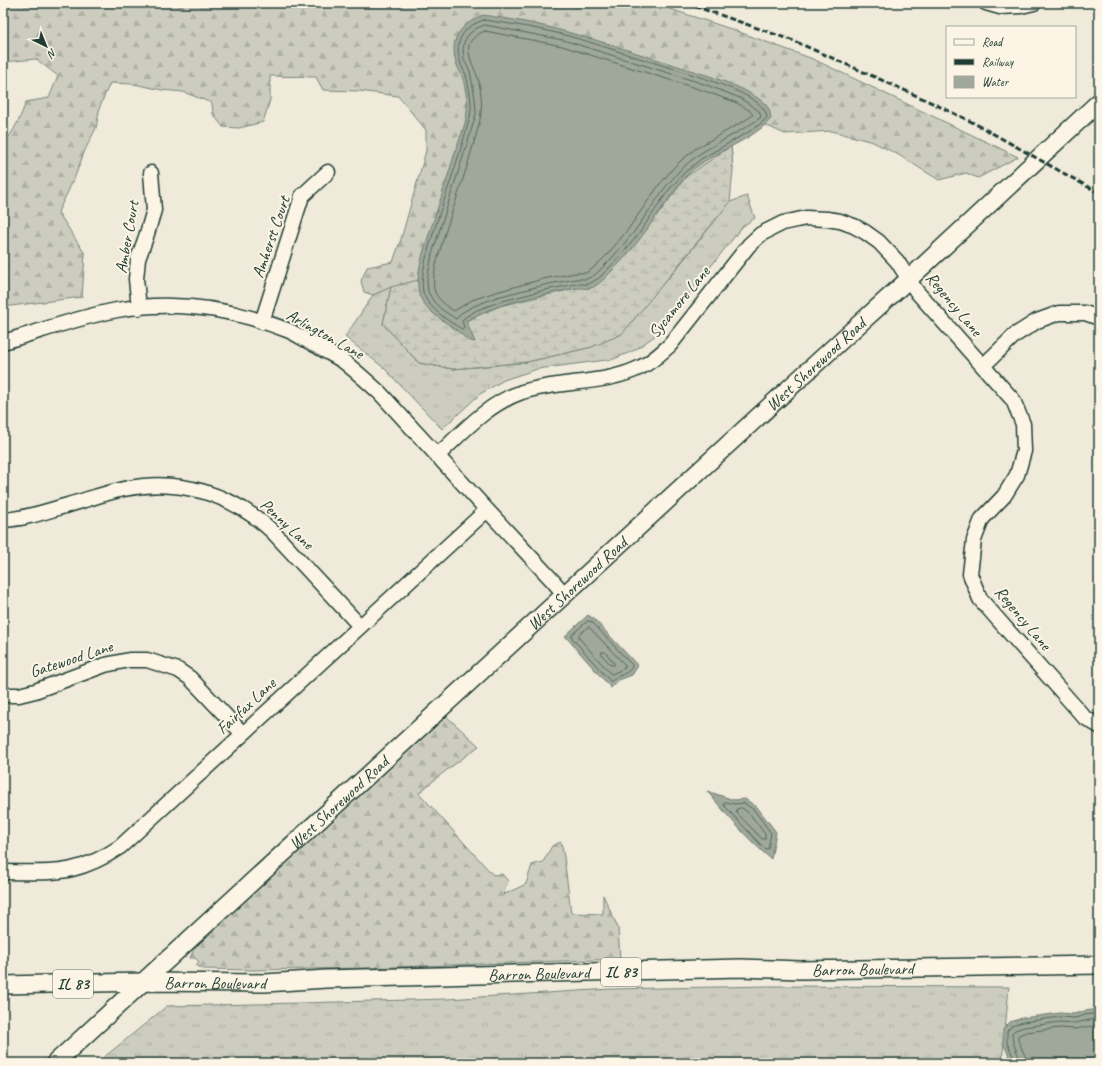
<svg xmlns="http://www.w3.org/2000/svg" width="1102" height="1066" font-family="Caveat,sans-serif">
	<style>
		.grass { fill: url(#grass-tufts); stroke: #76857a }
		.forest { fill: url(#forest-firs); stroke: #76857a }
		.wetland { fill: url(#wetland-marsh); stroke: #76857a }
		.water { fill: #9fa89a; stroke: #6c7d71 }
		.lines { fill: none; stroke-linecap: round; stroke-linejoin: round }
		.shore { stroke: #52685d; stroke-width: 1 }
		.minor-casing { stroke: #1f3d34; stroke-width: 17 }
		.major-casing { stroke: #1f3d34; stroke-width: 20 }
		.minor { stroke: #fcf5e5; stroke-width: 14 }
		.major { stroke: #fcf5e5; stroke-width: 17 }
		.rail { stroke: #1f3d34; stroke-width: 3; stroke-dasharray: 6 3; stroke-linecap: butt }
		.labels { text-anchor: middle; dominant-baseline: central; stroke-width: 4; stroke-linejoin: round; paint-order: stroke }
		.shield { fill: #fcf5e5; stroke: #617469; stroke-width: 1 }
		.shield-label { font-size: 16px; font-weight: bold; fill: #1f3d34 }
		.street-label { font-size: 17px; fill: #1f3d34; stroke: #fcf5e5 }
	</style>
	<defs>
		<pattern id="grass-tufts" width="24" height="20" patternUnits="userSpaceOnUse"><rect width="24" height="20" fill="#cccdbf"/><path d="M3 7l-1-3M5 7V3M7 7l1-3M15 17l-1-3M17 17v-4M19 17l1-3" fill="none" stroke="#afb1a5"/></pattern>
		<pattern id="forest-firs" width="22" height="20" patternUnits="userSpaceOnUse"><rect width="22" height="20" fill="#cccdbf"/><path d="M5 1l3.5 6h-7zM16 11l3.5 6h-7z" fill="#afb1a5"/></pattern>
		<pattern id="wetland-marsh" width="20" height="14" patternUnits="userSpaceOnUse"><rect width="20" height="14" fill="#cccdbf"/><path d="M1 5h8M5 5V1M11 12h8M15 12V8" fill="none" stroke="#afb1a5"/></pattern>
	</defs>
	<rect width="100%" height="100%" fill="#efeada"/>
	<filter id="ink" filterUnits="userSpaceOnUse"><feTurbulence type="fractalNoise" baseFrequency=".025" numOctaves="2"/><feDisplacementMap in="SourceGraphic" scale="8" xChannelSelector="R" yChannelSelector="G"/><feConvolveMatrix kernelMatrix="1 2 1 2 8 2 1 2 1" color-interpolation-filters="sRGB"/></filter>
	<g filter="url(#ink)">
		<path class="grass" d="M 747,196 L 755,218 L 743,226 L 656,335 L 635,350 L 614,359 L 537,369 L 504,380 L 480,394 L 442,429 L 384,368 L 345,337 L 373,295 L 391,287 L 419,363 L 453,369 L 527,362 L 669,278 L 730,202 Z
			M 770,986 L 1009,987 L 1002,1063 L 97,1063 L 167,1006 L 300,1003 L 447,999 L 611,989 Z"/>
		<path class="forest" d="M 3,3 L 652,3 L 731,29 L 813,59 L 1018,157 L 978,178 L 966,173 L 939,180 L 897,154 L 873,142 L 832,131 L 785,134 L 765,125 L 731,146 L 733,169 L 592,347 L 527,362 L 453,369 L 419,363 L 383,324 L 391,287 L 373,295 L 364,292 L 361,281 L 367,267 L 393,262 L 401,239 L 426,151 L 426,130 L 398,96 L 359,91 L 323,90 L 316,77 L 270,76 L 270,100 L 263,122 L 239,128 L 223,127 L 213,114 L 212,103 L 183,92 L 162,90 L 134,84 L 110,83 L 100,106 L 96,128 L 85,150 L 74,179 L 58,212 L 85,254 L 82,297 L 3,307 L 3,142 C 13,136 22,113 26,102 L 49,98 L 58,76 L 36,59 L 3,62 Z
			M 446,716 L 479,746 L 439,776 L 419,793 L 493,875 L 502,874 L 508,881 L 503,895 L 526,884 L 532,865 L 543,862 L 552,846 L 561,842 L 564,857 L 571,913 L 603,914 L 603,895 L 618,928 L 620,959 L 366,968 L 252,970 L 203,969 L 196,965 L 199,962 L 195,958 L 190,958 L 195,947 L 203,939 Z"/>
		<path class="wetland" d="M 731,146 L 733,169 L 730,202 L 622,334 L 592,347 L 527,362 L 453,369 L 419,363 L 383,324 L 391,287 L 418,280 L 419,294 L 466,321 L 500,306 L 577,288 L 660,212 L 686,177 Z"/>
		<path class="water" d="M 483,15 C 510,19 540,24 567,32 C 602,41 636,53 671,64 C 697,72 748,86 766,105 C 770,109 770,113 771,119 C 748,145 708,151 684,178 C 675,189 668,201 659,212 C 645,233 630,253 612,271 C 606,277 599,285 591,288 C 587,289 582,288 579,288 C 575,288 571,289 567,290 C 536,296 493,304 466,321 L 475,342 C 465,340 467,339 460,333 C 456,330 452,327 448,324 C 437,317 423,307 419,294 C 415,277 423,253 428,237 C 437,211 445,185 453,159 C 457,145 466,125 467,112 C 468,100 465,87 462,76 C 460,71 457,67 456,62 C 449,37 461,25 483,15 Z
			M 588,615 L 594,619 L 638,666 L 632,675 L 619,680 L 611,688 L 565,636 Z
			M 707,791 L 734,800 L 745,799 L 757,807 L 776,832 L 771,859 C 747,839 727,815 707,791 Z
			M 1099,1009 L 1099,1063 L 1012,1062 L 1003,1043 L 1003,1029 L 1010,1022 L 1022,1018 L 1060,1013 L 1074,1014 L 1084,1011 Z"/>
		<g class="lines">
			<path class="shore" d="M 484,20 C 511,24 538,28 565,35 C 595,43 625,54 655,63 C 684,72 714,80 741,93 C 751,98 765,105 767,117 L 763,122 L 750,131 L 701,159 L 683,174 L 668,191 L 638,235 L 616,261 L 599,278 L 589,284 L 576,284 L 545,290 L 499,302 L 477,310 L 464,318 L 462,321 L 464,327 L 462,329 C 449,322 427,307 423,292 C 419,272 433,235 439,215 C 450,183 461,150 470,117 C 473,104 469,88 466,75 C 464,70 461,66 460,61 C 454,40 464,26 484,20 Z
				M 485,25 L 563,40 L 704,84 L 740,98 L 759,111 L 761,116 L 760,118 L 748,126 L 699,154 L 680,170 L 664,189 L 634,232 L 612,258 L 596,274 L 587,279 L 576,279 L 544,285 L 497,297 L 474,306 L 461,313 L 456,319 L 441,309 L 434,302 L 428,292 L 427,280 L 432,254 L 468,141 L 476,114 L 475,98 L 470,71 L 464,60 L 463,50 L 464,42 L 468,35 L 475,29 Z
				M 485,31 L 562,46 L 622,65 L 702,90 L 737,103 L 749,110 L 753,115 L 744,121 L 695,149 L 676,165 L 659,185 L 629,228 L 608,254 L 592,269 L 586,273 L 575,273 L 543,279 L 496,292 L 472,300 L 454,311 C 446,306 436,298 434,289 C 431,275 442,244 446,230 C 456,200 466,172 474,142 C 481,120 484,106 479,82 C 477,72 466,55 469,45 C 471,38 479,33 485,31 Z
				M 588,621 L 592,622 L 632,665 L 632,667 C 627,675 619,674 612,681 L 610,681 L 572,638 L 572,635 Z
				M 589,627 L 625,665 L 625,668 L 612,674 L 610,673 L 579,638 L 579,635 Z
				M 602,652 L 605,652 L 614,663 L 614,665 L 611,665 L 602,655 Z
				M 726,802 L 734,804 L 744,803 L 754,810 L 771,833 L 768,849 L 766,849 L 761,845 L 732,814 L 724,805 L 724,803 Z
				M 742,808 L 750,814 L 765,834 L 765,839 L 762,839 L 736,812 L 737,809 Z
				M 1015,1063 L 1015,1060 L 1007,1043 L 1007,1031 L 1012,1026 L 1023,1022 L 1060,1017 L 1075,1018 L 1085,1015 L 1099,1013
				M 1020,1063 C 1019,1052 1012,1046 1012,1033 L 1015,1030 L 1024,1027 L 1060,1022 L 1075,1023 L 1099,1018
				M 1026,1063 L 1025,1056 L 1018,1040 L 1018,1036 L 1019,1035 L 1026,1032 L 1060,1028 L 1075,1029 L 1099,1025"/>
			<defs>
				<path id="minor" d="M 986,3 L 1000,7 L 1021,6 L 1034,3
					M 139,308 L 136,279 L 138,259 L 146,237 L 154,210 L 151,173
					M 262,322 L 302,196 L 328,172
					M 3,342 C 41,331 79,317 117,310 C 175,300 233,309 287,330 C 297,334 307,341 317,346 C 325,351 335,356 343,361 C 356,371 368,382 380,393 L 487,510 L 553,581 L 564,594
					M 983,366 L 1015,335 L 1037,321 L 1059,313 L 1085,313 L 1099,318
					M 437,456 C 463,432 487,404 522,392 C 560,380 606,385 641,367 C 652,362 661,353 670,345 L 749,245 L 761,234 L 783,223 L 806,218 L 827,219 L 840,221 L 854,226 L 865,232 L 879,242 L 897,261 L 917,292 L 1013,400 L 1023,424 L 1024,451 L 1017,475 L 1004,496 L 982,519 L 974,540 L 970,574 L 980,599 L 1084,717 L 1099,726
					M 3,520 C 25,519 47,511 68,505 C 86,500 105,493 124,489 C 178,477 232,494 272,531 L 360,626
					M 3,695 L 19,695 L 35,691 L 105,665 L 129,660 L 147,660 L 178,670 L 190,678 L 243,734
					M 3,872 C 24,872 52,874 72,869 C 89,865 105,857 120,847 L 487,510"/>
				<g id="major">
					<path id="s1" d="M 3,985 L 143,982 L 265,983 L 326,979 L 740,968 L 800,970 L 1099,965"/>
					<path id="s2" d="M 55,1063 L 846,336 L 909,279 L 1099,102"/>
				</g>
			</defs>
			<use href="#minor" class="minor-casing"/>
			<use href="#major" class="major-casing"/>
			<use href="#minor" class="minor"/>
			<use href="#major" class="major"/>
			<path class="rail" d="M 686,3 L 794,41 L 924,99 L 974,123 L 1099,193"/>
		</g>
	</g>
	<g class="labels">
		<g class="shield">
			<rect x="601" y="958" width="40" height="28" rx="3"/>
			<rect x="53" y="970" width="40" height="28" rx="3"/>
		</g>
		<g class="shield-label">
			<text x="621" y="972">IL 83</text>
			<text x="73" y="984">IL 83</text>
		</g>
		<g class="street-label">
			<text transform="translate(127 237) rotate(-80)">Amber Court</text>
			<text transform="translate(271 237) rotate(-71)">Amherst Court</text>
			<text transform="translate(679 302) rotate(-51)">Sycamore Lane</text>
			<text transform="translate(954 304) rotate(50)">Regency Lane</text>
			<text transform="translate(325 334) rotate(29)">Arlington Lane</text>
			<text stroke="none"><textPath href="#s2" startOffset="1033">West Shorewood Road</textPath></text>
			<text transform="translate(287 524) rotate(43)">Penny Lane</text>
			<text stroke="none"><textPath href="#s2" startOffset="709">West Shorewood Road</textPath></text>
			<text transform="translate(1023 618) rotate(50)">Regency Lane</text>
			<text transform="translate(71 659) rotate(-18)">Gatewood Lane</text>
			<text transform="translate(246 706) rotate(-43)">Fairfax Lane</text>
			<text stroke="none"><textPath href="#s2" startOffset="385">West Shorewood Road</textPath></text>
			<text stroke="none"><textPath href="#s1" startOffset="860">Barron Boulevard</textPath></text>
			<text stroke="none"><textPath href="#s1" startOffset="536">Barron Boulevard</textPath></text>
			<text stroke="none"><textPath href="#s1" startOffset="212">Barron Boulevard</textPath></text>
		</g>
	</g>
	<rect width="1102" height="1066" fill="none" stroke="#fcf5e5" stroke-width="16"/>
	<rect x="8" y="8" width="1086" height="1050" fill="none" stroke="#1f3d34" stroke-width="1.5" filter="url(#ink)"/>
	<rect x="946" y="26" width="130" height="72" fill="#fcf5e5" stroke="#a4ab9e"/>
	<rect x="954" y="39" width="20" height="6" fill="#fcf5e5" stroke="#a4ab9e"/>
	<text x="982" y="46" font-size="12" fill="#1f3d34">Road</text>
	<rect x="954" y="59" width="20" height="6" fill="#1f3d34" stroke="#a4ab9e"/>
	<text x="982" y="66" font-size="12" fill="#1f3d34">Railway</text>
	<rect x="954" y="76" width="20" height="12" fill="#9fa89a" stroke="#a4ab9e"/>
	<text x="982" y="86" font-size="12" fill="#1f3d34">Water</text>
	<g transform="translate(46 46) rotate(137)" stroke="#fcf5e5" stroke-width="3" paint-order="stroke">
	<path d="M0-3L7 15L0 10L-7 15Z" fill="#1f3d34"/>
	<text y="-6" font-size="11" font-weight="bold" text-anchor="middle" fill="#1f3d34">N</text>
	</g>
</svg>
